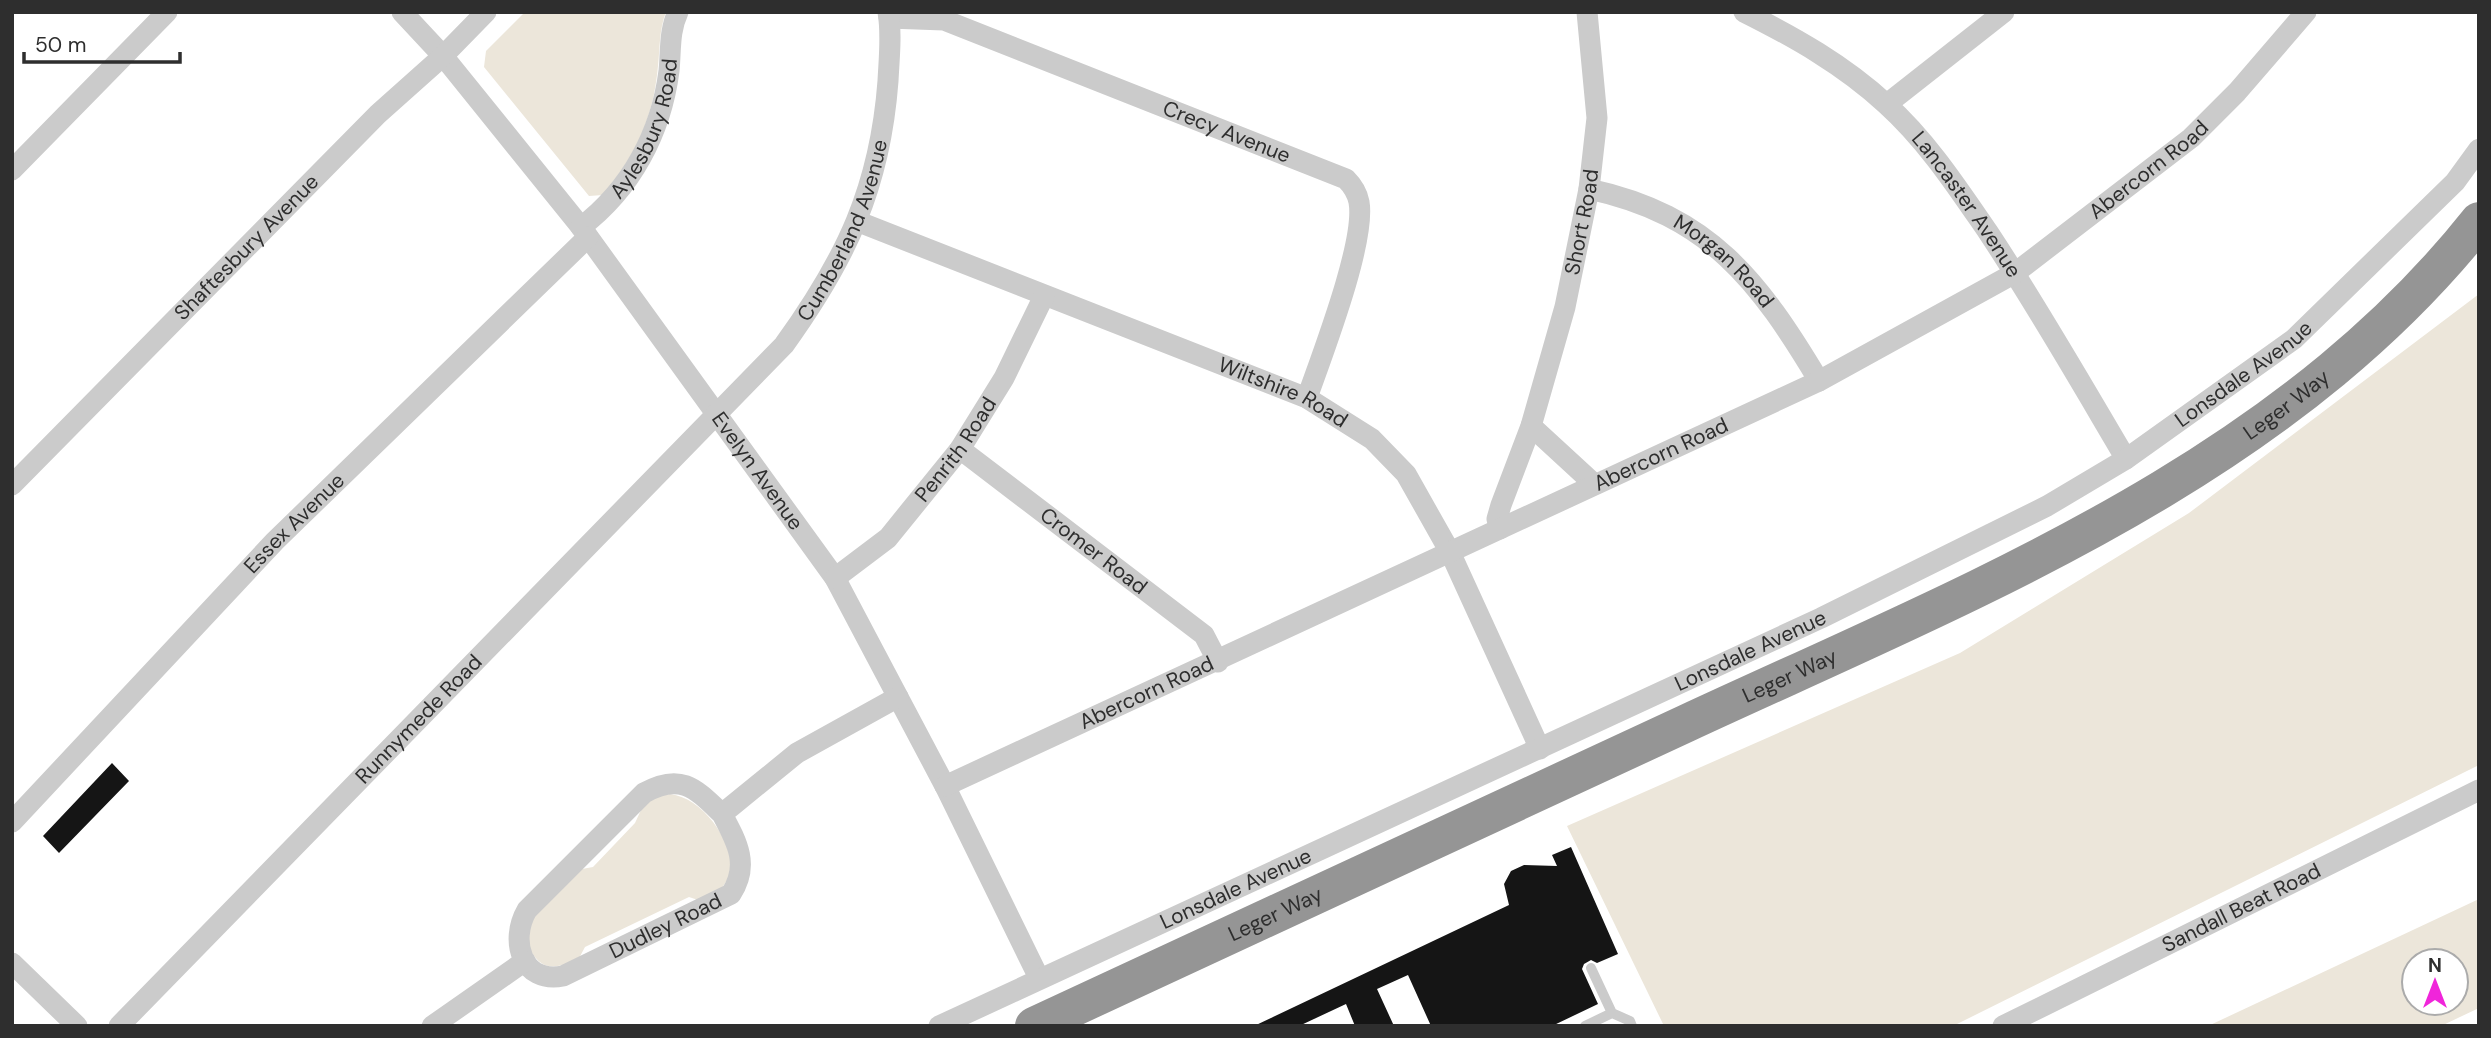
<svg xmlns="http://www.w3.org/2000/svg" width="2491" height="1038" font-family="'DM Sans',sans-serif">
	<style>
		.green { fill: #ece6da; fill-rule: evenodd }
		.building { fill: #151515 }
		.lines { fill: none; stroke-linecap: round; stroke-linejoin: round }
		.lane { stroke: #cbcbcb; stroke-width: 10 }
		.street { stroke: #cbcbcb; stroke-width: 21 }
		.highway { stroke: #959595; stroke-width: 38 }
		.labels { text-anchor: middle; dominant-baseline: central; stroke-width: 7; stroke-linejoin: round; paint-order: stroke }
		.street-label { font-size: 21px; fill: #2e2e2e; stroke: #fff }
	</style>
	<rect width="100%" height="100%" fill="#fff"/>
	<path class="green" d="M 525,12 L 666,12 C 659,30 660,48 658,66 C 653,120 636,154 603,195 L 589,196 L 484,67 L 486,51 Z
		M 2479,294 L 2479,765 L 1953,1026 L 1664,1026 L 1567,826 L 1960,653 L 2189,513 Z
		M 670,794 C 703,798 731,839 733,871 L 720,891 L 701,901 L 689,897 L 585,947 L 578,960 C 550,970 541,971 526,943 L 530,919 L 582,869 L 593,867 L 635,823 L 641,810 L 654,797 Z
		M 2479,899 L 2479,1008 L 2441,1026 L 2208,1026 ZM 2414,961 L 2456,961 L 2456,1003 L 2414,1003 Z"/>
	<path class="building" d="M 112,763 L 129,781 L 59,853 L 43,836 Z
		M 1571,847 L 1618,954 L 1597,963 L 1591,960 L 1584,964 L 1582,969 L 1598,1004 L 1552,1026 L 1431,1026 L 1408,975 L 1377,989 L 1394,1026 L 1355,1026 L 1346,1004 L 1299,1026 L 1254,1026 L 1509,905 L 1504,884 L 1511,871 L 1524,865 L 1557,866 L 1552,855 Z"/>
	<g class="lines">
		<path class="lane" d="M 1591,968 L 1612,1013 L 1630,1021 L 1632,1026
			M 1585,1026 L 1612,1013"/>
		<g class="street">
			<path id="s1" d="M 402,12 L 443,56 L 581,227 L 835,578 L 945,786 L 1039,978"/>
			<path id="s2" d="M 1744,12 C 1794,37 1844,65 1886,104 C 1927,141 1957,187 1988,232 C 2037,306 2081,383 2126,459"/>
			<path id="s3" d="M 889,18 L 944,20 L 1346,179 C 1353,186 1357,192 1359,202 C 1366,242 1322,355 1307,398"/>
			<path d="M 1887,104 L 2004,12"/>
			<path d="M 12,170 L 167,12"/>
			<path id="s4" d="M 1589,189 C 1710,215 1759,281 1819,381"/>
			<path id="s5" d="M 859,222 L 1307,398 L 1372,439 L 1406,474 L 1450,552 L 1540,749"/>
			<path id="s6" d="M 581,227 C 631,189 661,133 669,71 C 671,51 669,31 678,12"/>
			<path d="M 1531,426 L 1593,483"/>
			<path id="s7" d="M 960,449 L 1204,635 L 1218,662"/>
			<path id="s8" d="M 12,485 L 378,114 L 443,56 L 486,12"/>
			<path id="s9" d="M 1500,529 L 1497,519 L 1501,505 L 1531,426 L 1565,307 L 1589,189 L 1597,118 L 1587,12"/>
			<path id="s10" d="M 835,578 L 888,538 L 960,449 L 1004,378 L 1044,296"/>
			<path id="s11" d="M 945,786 L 1819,381 L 2015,273 L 2191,138 L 2237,92 L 2306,12"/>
			<path id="s12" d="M 722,814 C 696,789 681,772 644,793 L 527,910 C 509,941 522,984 563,976 L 731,894 C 750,865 737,842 722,814 L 797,753 L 898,697"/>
			<path id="s13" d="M 12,822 L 275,541 L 588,237"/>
			<path d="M 12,963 L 77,1026"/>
			<path id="s14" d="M 119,1026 L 784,345 C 846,259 880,188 888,81 C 889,59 892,34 888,12"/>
			<path d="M 432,1026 L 525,961"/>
			<path id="s15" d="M 939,1026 L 1821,618 L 2047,506 L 2126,459 L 2294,339 L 2455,182 L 2479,149"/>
			<path id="s16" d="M 2003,1026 L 2479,790"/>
		</g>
		<path class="highway" id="s17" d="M 1034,1026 C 1252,925 1469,824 1687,723 C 1969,592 2280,472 2479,221"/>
	</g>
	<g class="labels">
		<g class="street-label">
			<text stroke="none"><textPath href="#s6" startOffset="121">Aylesbury Road</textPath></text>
			<text stroke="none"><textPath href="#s3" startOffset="359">Crecy Avenue</textPath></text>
			<text stroke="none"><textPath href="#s11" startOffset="1356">Abercorn Road</textPath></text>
			<text stroke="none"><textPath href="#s2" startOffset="299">Lancaster Avenue</textPath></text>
			<text stroke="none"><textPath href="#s9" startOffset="320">Short Road</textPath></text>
			<text stroke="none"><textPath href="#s14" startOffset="1082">Cumberland Avenue</textPath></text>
			<text stroke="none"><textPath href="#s8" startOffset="334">Shaftesbury Avenue</textPath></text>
			<text stroke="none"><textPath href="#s4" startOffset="156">Morgan Road</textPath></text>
			<text stroke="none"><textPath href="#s15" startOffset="1461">Lonsdale Avenue</textPath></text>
			<text stroke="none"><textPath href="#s5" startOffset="457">Wiltshire Road</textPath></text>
			<text stroke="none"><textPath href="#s17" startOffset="1400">Leger Way</textPath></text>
			<text stroke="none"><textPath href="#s10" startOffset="178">Penrith Road</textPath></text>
			<text stroke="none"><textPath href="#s11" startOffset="789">Abercorn Road</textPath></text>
			<text stroke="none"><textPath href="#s1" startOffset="581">Evelyn Avenue</textPath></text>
			<text stroke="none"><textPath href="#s13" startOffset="411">Essex Avenue</textPath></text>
			<text stroke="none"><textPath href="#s7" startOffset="168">Cromer Road</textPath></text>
			<text stroke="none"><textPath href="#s15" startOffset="894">Lonsdale Avenue</textPath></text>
			<text stroke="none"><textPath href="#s17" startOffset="833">Leger Way</textPath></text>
			<text stroke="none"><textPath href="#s11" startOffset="222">Abercorn Road</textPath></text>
			<text stroke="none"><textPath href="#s14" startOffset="429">Runnymede Road</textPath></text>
			<text stroke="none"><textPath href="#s15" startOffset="327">Lonsdale Avenue</textPath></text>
			<text stroke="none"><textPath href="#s16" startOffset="266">Sandall Beat Road</textPath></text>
			<text stroke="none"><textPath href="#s17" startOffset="266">Leger Way</textPath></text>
			<text stroke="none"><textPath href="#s12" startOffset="467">Dudley Road</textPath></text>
		</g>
	</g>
	<rect width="2491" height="1038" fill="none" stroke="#2e2e2e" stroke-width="28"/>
	<g transform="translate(2435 982)"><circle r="33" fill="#ffffff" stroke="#ababab" stroke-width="2"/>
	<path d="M0-5L12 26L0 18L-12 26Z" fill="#f025da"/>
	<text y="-10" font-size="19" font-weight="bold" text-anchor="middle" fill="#2e2e2e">N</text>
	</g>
	<path d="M24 52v10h156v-10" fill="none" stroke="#2e2e2e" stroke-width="3.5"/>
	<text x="35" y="52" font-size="21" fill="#2e2e2e" stroke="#ffffff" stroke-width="5" paint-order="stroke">50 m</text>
</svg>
